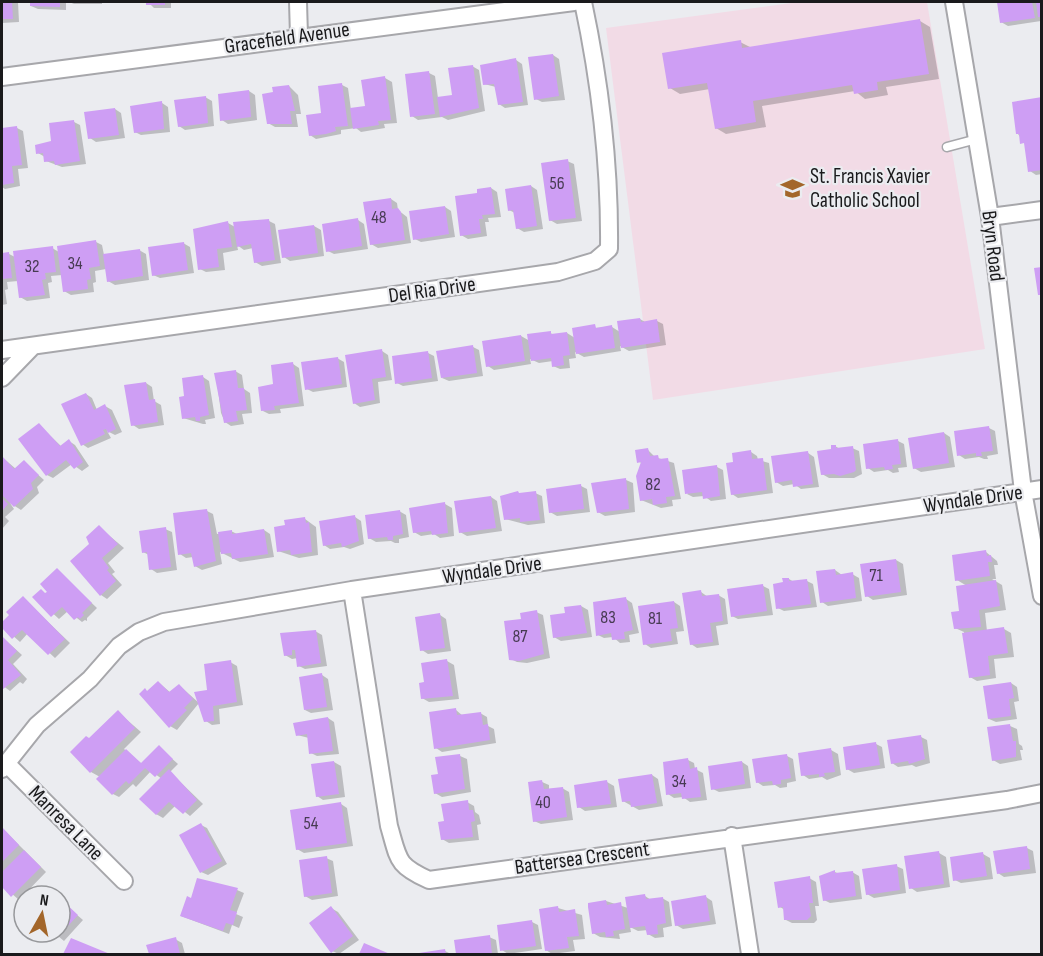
<svg xmlns="http://www.w3.org/2000/svg" width="1043" height="956" font-family="'Sofia Sans Condensed',sans-serif">
	<style>
		.education { fill: #f2dbe6 }
		.shadow { fill: #0003 }
		.building { fill: #ce9ef4 }
		.lines { fill: none; stroke-linecap: round; stroke-linejoin: round }
		.lane-casing { stroke: #a7a7ab; stroke-width: 11 }
		.street-casing { stroke: #a7a7ab; stroke-width: 20 }
		.lane { stroke: #fff; stroke-width: 8 }
		.street { stroke: #fff; stroke-width: 16 }
		.labels { text-anchor: middle; dominant-baseline: central; stroke-width: 4.5; stroke-linejoin: round; paint-order: stroke }
		.number-label { font-size: 18px; fill: #473b52 }
		.street-label { font-size: 21px; fill: #1a1a1c; stroke: #ebecf0 }
		.poi-label { font-size: 21px; fill: #1a1a1c; stroke: #ebecf0; text-anchor: start }
	</style>
	<rect width="100%" height="100%" fill="#ebecf0"/>
	<path class="education" d="M 799,2 L 927,2 L 985,349 L 653,400 L 606,28 Z"/>
	<path class="shadow" d="M 2,2 L 18,2 L 19,22 L 2,23 Z
		M 31,2 L 66,2 L 66,10 L 38,9 L 31,6 Z
		M 69,2 L 102,2 L 102,4 L 74,4 Z
		M 148,2 L 171,2 L 171,8 L 154,8 Z
		M 998,2 L 1042,2 L 1041,21 L 1008,26 L 1001,22 Z
		M 920,21 L 930,27 L 939,79 L 886,87 L 888,95 L 865,99 L 855,91 L 762,106 L 766,127 L 726,134 L 716,128 L 710,89 L 680,94 L 670,88 L 740,42 L 752,48 Z
		M 553,55 L 559,59 L 565,100 L 542,102 L 536,99 Z
		M 516,60 L 522,64 L 528,105 L 505,108 L 499,104 L 496,87 L 484,84 Z
		M 472,66 L 479,70 L 485,111 L 448,120 L 442,117 L 418,120 L 412,116 L 429,73 L 435,76 L 438,98 L 454,96 Z
		M 385,78 L 392,82 L 397,123 L 384,124 L 385,128 L 361,132 L 356,128 L 341,130 L 341,134 L 316,139 L 310,135 L 342,85 L 348,88 L 351,110 L 366,107 Z
		M 289,86 L 298,95 L 301,114 L 296,114 L 298,127 L 275,127 L 268,123 L 274,94 Z
		M 249,91 L 255,95 L 257,120 L 228,124 L 222,120 Z
		M 205,97 L 212,101 L 214,126 L 185,130 L 179,126 Z
		M 1042,99 L 1042,174 L 1036,175 L 1030,171 L 1026,145 L 1018,134 Z
		M 162,103 L 168,107 L 170,132 L 141,135 L 135,132 Z
		M 115,109 L 121,113 L 125,138 L 96,142 L 90,138 Z
		M 74,122 L 80,125 L 86,164 L 62,167 L 46,161 L 45,157 L 38,153 Z
		M 17,128 L 23,131 L 28,168 L 18,169 L 20,186 L 5,189 L 2,187 L 2,130 Z
		M 567,161 L 574,164 L 582,221 L 557,224 L 550,220 Z
		M 531,186 L 537,190 L 543,229 L 524,232 L 517,228 L 515,213 L 509,210 Z
		M 491,188 L 497,192 L 501,217 L 488,218 L 489,222 L 485,222 L 487,236 L 468,239 L 461,235 L 479,194 Z
		M 391,199 L 397,203 L 398,210 L 407,217 L 411,243 L 378,248 L 371,244 Z
		M 445,207 L 451,211 L 455,237 L 421,242 L 415,239 Z
		M 358,220 L 364,224 L 368,249 L 334,254 L 328,251 Z
		M 269,221 L 275,224 L 281,263 L 262,266 L 255,262 L 253,248 L 244,250 L 237,245 L 238,250 L 223,253 L 225,270 L 206,272 L 200,269 L 228,223 L 235,227 Z
		M 314,226 L 321,230 L 324,256 L 290,261 L 284,257 Z
		M 96,242 L 102,245 L 104,255 L 139,250 L 146,254 L 149,280 L 115,285 L 108,281 L 106,269 L 95,271 L 96,282 L 93,283 L 94,292 L 71,295 L 64,291 L 62,275 L 51,276 L 52,282 L 48,283 L 50,298 L 27,301 L 20,297 L 18,281 L 7,282 L 8,289 L 5,290 L 7,304 L 2,305 L 2,254 L 9,254 L 15,257 L 52,248 L 59,252 Z
		M 183,243 L 190,247 L 194,273 L 160,278 L 153,275 Z
		M 640,319 L 645,322 L 657,321 L 663,324 L 666,345 L 629,351 L 620,346 L 621,351 L 584,357 L 575,352 L 576,358 L 569,359 L 570,368 L 560,369 L 553,366 L 553,361 L 539,363 L 530,359 L 531,364 L 494,370 L 488,366 L 521,336 L 530,341 L 550,333 L 555,335 L 567,333 L 575,338 L 574,329 L 612,327 L 620,332 Z
		M 473,347 L 479,350 L 483,376 L 449,381 L 442,378 Z
		M 382,351 L 388,355 L 392,380 L 378,382 L 380,403 L 360,407 L 354,403 Z
		M 428,353 L 434,356 L 438,381 L 403,386 L 397,383 Z
		M 337,358 L 344,362 L 347,387 L 313,392 L 307,389 Z
		M 293,364 L 299,368 L 304,406 L 280,409 L 281,413 L 269,414 L 263,411 L 275,385 Z
		M 235,371 L 242,375 L 244,389 L 250,393 L 252,413 L 242,414 L 244,424 L 231,426 L 225,422 L 221,413 L 216,374 Z
		M 203,377 L 209,381 L 215,418 L 205,420 L 206,424 L 203,424 L 183,418 L 186,397 Z
		M 146,383 L 152,387 L 154,401 L 161,405 L 164,425 L 139,429 L 133,425 Z
		M 86,394 L 92,398 L 97,410 L 105,406 L 112,410 L 122,432 L 115,435 L 107,431 L 111,438 L 88,448 L 82,444 Z
		M 39,425 L 62,447 L 69,441 L 75,445 L 89,466 L 82,471 L 72,464 L 53,478 L 47,475 Z
		M 989,428 L 995,431 L 998,454 L 987,456 L 988,459 L 984,459 L 979,457 L 965,459 L 959,455 Z
		M 944,433 L 950,437 L 955,467 L 921,472 L 914,468 Z
		M 898,441 L 904,444 L 907,467 L 898,468 L 899,472 L 893,473 L 888,470 L 874,472 L 868,468 Z
		M 835,446 L 840,449 L 852,448 L 859,451 L 862,474 L 854,478 L 829,478 L 822,474 Z
		M 648,450 L 655,457 L 674,463 L 681,499 L 672,500 L 673,506 L 661,508 L 641,500 L 642,463 L 639,462 Z
		M 751,452 L 757,456 L 758,460 L 769,463 L 773,493 L 738,498 L 732,494 L 735,463 Z
		M 808,453 L 814,457 L 819,487 L 801,489 L 794,484 L 783,486 L 776,482 Z
		M 2,457 L 16,469 L 24,462 L 44,480 L 37,487 L 39,493 L 21,510 L 10,503 L 14,509 L 5,517 L 9,521 L 2,529 Z
		M 717,467 L 723,470 L 726,499 L 711,501 L 704,496 L 693,497 L 687,494 Z
		M 626,480 L 633,483 L 635,512 L 605,516 L 598,512 L 593,484 Z
		M 581,486 L 587,489 L 590,512 L 557,516 L 550,512 Z
		M 535,493 L 542,496 L 545,523 L 528,525 L 505,519 L 521,495 Z
		M 491,497 L 497,501 L 502,531 L 467,536 L 460,532 Z
		M 445,504 L 452,508 L 454,536 L 440,538 L 434,534 L 421,536 L 414,532 Z
		M 207,511 L 213,514 L 217,534 L 231,531 L 237,534 L 264,530 L 270,534 L 274,557 L 240,562 L 220,552 L 222,564 L 202,570 L 195,566 L 193,557 L 186,558 L 180,554 Z
		M 399,511 L 406,515 L 409,537 L 399,539 L 399,543 L 395,543 L 391,541 L 376,542 L 369,538 Z
		M 355,517 L 361,521 L 364,544 L 350,549 L 344,547 L 330,549 L 324,545 Z
		M 305,519 L 316,527 L 318,555 L 299,558 L 278,551 Z
		M 99,527 L 124,548 L 108,563 L 115,572 L 112,574 L 122,585 L 107,599 L 101,595 L 91,544 Z
		M 165,529 L 172,532 L 177,570 L 157,573 L 151,569 L 149,555 L 143,552 Z
		M 986,552 L 997,561 L 998,565 L 994,565 L 996,579 L 992,579 L 1002,585 L 1006,610 L 985,613 L 987,631 L 1004,629 L 1011,633 L 1014,657 L 994,659 L 996,678 L 977,681 L 970,677 L 964,632 L 955,628 L 967,586 L 957,580 Z
		M 896,560 L 903,564 L 907,595 L 873,600 L 867,596 Z
		M 57,570 L 97,608 L 87,618 L 87,621 L 85,620 L 82,622 L 68,611 L 59,619 L 35,597 L 46,594 Z
		M 835,570 L 842,575 L 852,574 L 859,578 L 862,601 L 828,606 L 822,602 Z
		M 789,579 L 794,582 L 807,581 L 813,584 L 817,607 L 784,611 L 778,608 Z
		M 763,586 L 769,589 L 773,615 L 738,619 L 732,616 Z
		M 701,592 L 708,597 L 718,595 L 725,599 L 728,624 L 716,626 L 719,645 L 697,648 L 691,644 Z
		M 23,598 L 70,643 L 55,658 L 28,633 L 20,642 L 2,626 Z
		M 626,599 L 632,603 L 639,633 L 629,635 L 630,642 L 620,643 L 613,637 L 604,638 L 598,635 Z
		M 674,602 L 680,606 L 684,631 L 676,632 L 678,644 L 651,648 L 645,644 Z
		M 581,606 L 588,610 L 592,637 L 561,641 L 554,637 L 567,614 Z
		M 536,612 L 543,615 L 550,658 L 527,663 L 517,662 L 511,659 L 522,620 Z
		M 440,615 L 446,619 L 451,651 L 428,654 L 422,650 Z
		M 315,631 L 322,635 L 327,666 L 305,669 L 299,666 L 298,658 L 292,659 L 285,655 L 282,634 Z
		M 2,637 L 22,655 L 13,664 L 27,679 L 23,684 L 20,682 L 10,691 L 2,685 Z
		M 447,661 L 454,665 L 459,699 L 429,702 L 422,698 L 426,683 Z
		M 230,662 L 237,666 L 243,705 L 219,709 L 220,724 L 212,725 L 206,721 L 209,692 Z
		M 322,675 L 328,679 L 333,710 L 311,713 L 305,710 Z
		M 158,682 L 171,693 L 179,685 L 199,703 L 177,730 L 170,726 L 148,692 Z
		M 1011,683 L 1017,687 L 1019,701 L 1014,702 L 1017,719 L 996,722 L 989,719 Z
		M 456,710 L 463,716 L 480,713 L 487,717 L 488,726 L 494,729 L 496,743 L 442,752 L 436,748 Z
		M 118,712 L 141,732 L 124,749 L 142,764 L 159,747 L 178,764 L 170,772 L 203,804 L 190,816 L 176,805 L 163,818 L 156,814 L 162,779 L 151,771 L 136,787 L 133,784 L 119,797 L 113,794 L 100,777 L 91,772 L 90,739 Z
		M 328,718 L 334,722 L 339,754 L 317,756 L 311,753 L 309,738 L 297,735 Z
		M 1010,726 L 1017,729 L 1019,744 L 1022,746 L 1023,750 L 1020,750 L 1022,760 L 1000,764 L 993,760 Z
		M 921,737 L 927,740 L 930,763 L 916,767 L 912,765 L 898,767 L 892,763 Z
		M 876,744 L 882,747 L 885,768 L 854,773 L 847,769 Z
		M 831,750 L 838,754 L 841,775 L 827,780 L 822,777 L 809,779 L 803,775 Z
		M 460,756 L 467,759 L 471,792 L 442,797 L 435,793 L 439,775 Z
		M 787,756 L 793,759 L 796,781 L 787,783 L 787,787 L 780,788 L 775,785 L 763,786 L 757,782 Z
		M 688,760 L 694,763 L 695,769 L 703,773 L 707,800 L 690,802 L 683,797 L 674,798 L 668,794 Z
		M 334,762 L 341,766 L 345,797 L 323,800 L 317,796 Z
		M 742,762 L 748,766 L 751,788 L 719,792 L 713,789 Z
		M 652,775 L 658,779 L 663,806 L 639,810 L 623,801 Z
		M 542,782 L 549,785 L 549,790 L 562,788 L 569,792 L 573,820 L 541,824 L 534,821 Z
		M 607,782 L 614,786 L 617,807 L 585,811 L 579,807 Z
		M 467,802 L 474,806 L 475,812 L 479,815 L 481,824 L 477,825 L 479,840 L 449,843 L 442,839 L 445,822 Z
		M 341,804 L 347,808 L 353,846 L 304,853 L 297,849 Z
		M 201,825 L 207,828 L 227,864 L 208,875 L 201,872 Z
		M 2,828 L 46,872 L 19,900 L 2,885 Z
		M 1027,848 L 1033,851 L 1036,873 L 1004,877 L 998,873 Z
		M 939,853 L 946,857 L 950,887 L 917,892 L 911,888 Z
		M 983,854 L 990,858 L 993,879 L 961,883 L 955,880 Z
		M 326,858 L 333,861 L 338,896 L 312,900 L 305,896 Z
		M 896,866 L 903,869 L 906,893 L 874,898 L 867,894 Z
		M 835,872 L 839,874 L 852,872 L 859,876 L 862,899 L 830,903 L 824,900 Z
		M 809,878 L 816,882 L 819,906 L 815,906 L 817,920 L 814,923 L 792,923 L 786,920 L 785,910 L 780,907 Z
		M 237,890 L 244,893 L 236,914 L 243,917 L 239,928 L 232,925 L 229,934 L 181,916 L 192,900 Z
		M 645,896 L 651,900 L 662,898 L 669,902 L 672,926 L 663,928 L 664,937 L 655,938 L 648,934 L 648,930 L 638,931 L 630,927 L 631,932 L 619,934 L 620,939 L 600,937 L 593,933 L 606,901 L 628,908 Z
		M 706,897 L 712,901 L 716,924 L 683,929 L 676,925 Z
		M 63,903 L 83,920 L 64,941 L 53,932 L 45,940 L 38,936 L 34,932 L 60,932 L 60,904 Z
		M 331,908 L 338,912 L 359,940 L 339,954 L 332,951 Z
		M 558,908 L 582,915 L 585,939 L 573,940 L 575,951 L 552,954 L 546,950 Z
		M 532,922 L 538,925 L 542,949 L 508,954 L 502,950 Z
		M 489,937 L 496,940 L 498,954 L 458,954 L 456,942 Z
		M 175,939 L 182,943 L 185,954 L 151,954 L 148,946 Z
		M 72,940 L 106,954 L 65,954 Z
		M 445,951 L 451,954 L 420,954 Z"/>
	<path class="building" d="M 2,2 L 12,2 L 13,19 L 2,19 Z
		M 30,2 L 60,2 L 60,7 L 30,6 Z
		M 146,2 L 165,2 L 165,5 L 146,5 Z
		M 997,2 L 1032,2 L 1035,18 L 1000,23 Z
		M 1036,2 L 1042,2 L 1042,17 L 1038,17 Z
		M 920,19 L 929,74 L 877,82 L 878,90 L 854,94 L 852,85 L 753,101 L 756,122 L 715,129 L 707,83 L 668,89 L 662,53 L 741,40 L 742,48 Z
		M 553,54 L 559,96 L 534,100 L 528,57 Z
		M 516,58 L 523,102 L 498,105 L 494,84 L 483,85 L 480,65 Z
		M 473,65 L 479,108 L 440,117 L 437,97 L 452,95 L 448,68 Z
		M 429,71 L 435,114 L 410,117 L 405,74 Z
		M 385,76 L 391,120 L 378,121 L 379,125 L 353,129 L 350,108 L 365,106 L 361,80 Z
		M 342,83 L 348,126 L 335,127 L 336,131 L 326,134 L 309,136 L 306,115 L 321,113 L 318,86 Z
		M 289,85 L 295,111 L 290,111 L 292,124 L 267,124 L 262,94 L 273,92 L 272,87 Z
		M 249,90 L 251,117 L 220,121 L 218,94 Z
		M 206,96 L 208,123 L 178,127 L 174,100 Z
		M 1042,97 L 1042,170 L 1028,172 L 1024,143 L 1020,144 L 1019,134 L 1016,134 L 1012,102 Z
		M 162,101 L 164,129 L 134,133 L 130,106 Z
		M 115,108 L 119,135 L 88,139 L 84,112 Z
		M 74,120 L 80,161 L 55,165 L 54,161 L 44,162 L 43,153 L 36,154 L 35,145 L 51,141 L 49,123 Z
		M 17,126 L 22,165 L 12,166 L 14,183 L 2,185 L 2,128 Z
		M 568,159 L 576,218 L 549,221 L 541,163 Z
		M 531,185 L 537,226 L 516,229 L 513,210 L 508,211 L 505,189 Z
		M 491,187 L 495,214 L 482,215 L 483,219 L 479,219 L 481,233 L 460,236 L 455,196 L 477,193 L 477,189 Z
		M 391,198 L 392,209 L 398,208 L 401,212 L 405,240 L 370,245 L 363,202 Z
		M 445,206 L 449,234 L 413,240 L 409,211 Z
		M 358,218 L 362,246 L 326,252 L 322,224 Z
		M 269,219 L 275,260 L 254,263 L 251,244 L 237,247 L 233,222 Z
		M 228,221 L 232,247 L 217,249 L 219,267 L 198,270 L 193,229 Z
		M 314,225 L 318,253 L 282,258 L 278,230 Z
		M 96,240 L 100,266 L 89,268 L 91,279 L 87,280 L 88,289 L 63,292 L 57,246 Z
		M 184,242 L 188,270 L 152,276 L 148,247 Z
		M 53,246 L 56,272 L 45,273 L 46,279 L 42,280 L 45,295 L 19,298 L 13,251 Z
		M 140,249 L 143,276 L 107,282 L 103,254 Z
		M 9,252 L 12,278 L 2,279 L 2,253 Z
		M 1042,267 L 1042,295 L 1038,295 L 1034,268 Z
		M 640,318 L 641,322 L 657,319 L 660,342 L 621,348 L 617,321 Z
		M 595,324 L 596,328 L 612,325 L 615,348 L 576,354 L 572,328 Z
		M 551,331 L 551,334 L 567,332 L 570,355 L 563,356 L 564,365 L 552,367 L 551,358 L 531,361 L 527,334 Z
		M 521,335 L 525,361 L 486,367 L 482,341 Z
		M 473,345 L 477,373 L 441,378 L 436,351 Z
		M 382,349 L 386,377 L 372,379 L 375,400 L 353,404 L 345,355 Z
		M 428,351 L 432,378 L 395,384 L 392,356 Z
		M 338,357 L 342,384 L 305,390 L 301,362 Z
		M 293,362 L 299,403 L 274,406 L 275,410 L 261,411 L 258,387 L 273,384 L 271,365 Z
		M 236,370 L 238,388 L 244,388 L 247,410 L 236,411 L 238,421 L 224,423 L 214,373 Z
		M 203,375 L 209,415 L 200,417 L 200,421 L 196,421 L 195,417 L 182,419 L 179,397 L 184,396 L 182,378 Z
		M 146,382 L 149,400 L 155,399 L 158,422 L 131,426 L 124,385 Z
		M 86,393 L 94,410 L 105,404 L 116,429 L 108,433 L 106,429 L 103,430 L 105,434 L 81,446 L 61,404 Z
		M 39,423 L 60,446 L 69,439 L 83,462 L 74,469 L 66,460 L 46,476 L 18,439 Z
		M 989,426 L 993,451 L 981,452 L 982,456 L 976,456 L 976,453 L 957,456 L 954,431 Z
		M 944,432 L 949,463 L 913,469 L 908,438 Z
		M 898,439 L 901,464 L 892,465 L 893,469 L 885,470 L 884,467 L 866,469 L 863,444 Z
		M 831,445 L 836,445 L 836,448 L 853,446 L 856,470 L 854,472 L 840,476 L 834,474 L 821,475 L 817,451 L 831,449 Z
		M 648,448 L 650,456 L 658,455 L 659,459 L 668,458 L 675,496 L 666,497 L 667,503 L 653,505 L 652,499 L 640,501 L 636,476 L 641,462 L 637,463 L 635,450 Z
		M 751,450 L 752,459 L 763,458 L 767,490 L 731,495 L 726,463 L 733,462 L 732,453 Z
		M 808,451 L 813,484 L 793,487 L 792,480 L 775,483 L 771,456 Z
		M 2,456 L 14,469 L 24,460 L 39,475 L 31,483 L 33,489 L 14,507 L 2,495 Z
		M 717,465 L 720,496 L 703,499 L 702,492 L 685,494 L 682,470 Z
		M 626,478 L 629,509 L 597,513 L 591,483 Z
		M 581,484 L 584,509 L 549,513 L 546,489 Z
		M 518,491 L 519,493 L 536,491 L 540,520 L 520,522 L 520,518 L 504,520 L 500,496 Z
		M 491,496 L 496,528 L 459,533 L 454,501 Z
		M 2,498 L 8,504 L 2,511 Z
		M 445,502 L 448,533 L 432,535 L 431,531 L 413,533 L 409,508 Z
		M 207,509 L 216,561 L 194,567 L 191,553 L 178,555 L 173,513 Z
		M 400,510 L 403,534 L 393,536 L 393,540 L 388,540 L 387,537 L 368,539 L 365,515 Z
		M 355,515 L 359,541 L 342,547 L 341,543 L 323,546 L 319,521 Z
		M 305,517 L 306,523 L 309,522 L 312,552 L 291,555 L 290,550 L 277,552 L 274,527 L 285,525 L 284,520 Z
		M 99,525 L 118,544 L 102,558 L 109,568 L 107,570 L 116,581 L 100,596 L 70,561 L 89,544 L 86,537 Z
		M 166,527 L 171,567 L 149,570 L 147,552 L 142,553 L 139,531 Z
		M 264,529 L 268,554 L 232,559 L 231,553 L 221,554 L 218,532 L 232,530 L 232,534 Z
		M 986,550 L 987,556 L 991,555 L 992,562 L 988,562 L 990,576 L 955,581 L 952,555 Z
		M 896,559 L 901,592 L 865,597 L 860,564 Z
		M 57,568 L 92,603 L 82,613 L 84,615 L 80,619 L 78,617 L 74,620 L 62,607 L 51,617 L 32,597 L 41,589 L 45,593 L 47,592 L 40,584 Z
		M 835,569 L 836,575 L 853,572 L 856,598 L 820,603 L 816,571 Z
		M 782,578 L 789,578 L 789,581 L 807,579 L 811,604 L 776,609 L 773,584 L 783,582 Z
		M 996,580 L 1000,606 L 979,610 L 981,627 L 954,629 L 951,612 L 959,611 L 956,586 Z
		M 763,584 L 767,611 L 731,617 L 727,589 Z
		M 701,590 L 702,596 L 719,594 L 723,621 L 710,623 L 713,642 L 690,645 L 682,593 Z
		M 23,596 L 65,639 L 48,655 L 22,630 L 12,639 L 2,628 L 2,622 L 9,615 L 6,612 Z
		M 626,597 L 633,630 L 624,632 L 625,639 L 612,640 L 611,633 L 596,636 L 593,602 Z
		M 674,601 L 678,628 L 670,629 L 672,641 L 643,645 L 638,606 Z
		M 581,605 L 587,633 L 553,638 L 550,615 L 565,613 L 564,607 Z
		M 537,610 L 544,654 L 519,661 L 509,660 L 504,621 L 521,619 L 520,613 Z
		M 440,613 L 445,648 L 420,651 L 415,617 Z
		M 1004,627 L 1008,653 L 988,656 L 990,675 L 969,678 L 962,633 Z
		M 316,630 L 321,663 L 297,667 L 295,650 L 292,650 L 292,655 L 284,656 L 280,633 Z
		M 2,636 L 17,651 L 8,660 L 21,675 L 3,689 Z
		M 447,659 L 453,696 L 421,699 L 419,683 L 424,682 L 421,663 Z
		M 231,660 L 237,702 L 213,706 L 214,721 L 204,722 L 194,692 L 207,690 L 204,664 Z
		M 322,673 L 327,707 L 304,710 L 299,677 Z
		M 158,681 L 169,692 L 179,684 L 193,699 L 184,708 L 187,710 L 169,728 L 139,694 L 145,688 L 147,691 Z
		M 1011,682 L 1014,698 L 1009,699 L 1011,716 L 988,719 L 983,686 Z
		M 456,708 L 457,715 L 481,712 L 483,725 L 488,724 L 490,740 L 434,749 L 429,712 Z
		M 118,710 L 135,728 L 90,773 L 70,752 L 86,736 L 89,738 Z
		M 328,717 L 333,751 L 309,754 L 307,734 L 296,736 L 293,723 Z
		M 1010,724 L 1013,741 L 1016,741 L 1016,757 L 992,761 L 987,727 Z
		M 921,735 L 925,759 L 909,764 L 908,761 L 891,764 L 887,740 Z
		M 876,742 L 880,765 L 846,770 L 843,747 Z
		M 159,745 L 173,759 L 155,777 L 145,768 L 129,784 L 126,781 L 112,795 L 96,779 L 126,749 L 141,763 Z
		M 831,748 L 835,772 L 824,773 L 825,776 L 819,777 L 819,774 L 801,776 L 798,753 Z
		M 460,754 L 465,789 L 434,794 L 431,775 L 438,774 L 435,757 Z
		M 787,754 L 791,778 L 781,780 L 781,784 L 773,785 L 772,781 L 756,783 L 752,759 Z
		M 688,758 L 690,769 L 697,767 L 701,797 L 682,799 L 681,793 L 666,795 L 663,762 Z
		M 334,761 L 339,794 L 316,797 L 311,764 Z
		M 742,761 L 745,784 L 711,790 L 708,766 Z
		M 169,769 L 197,800 L 183,814 L 169,802 L 156,815 L 139,799 Z
		M 652,774 L 657,803 L 631,807 L 630,801 L 622,802 L 618,779 Z
		M 542,780 L 544,789 L 563,787 L 567,817 L 533,822 L 528,782 Z
		M 607,780 L 611,804 L 577,808 L 574,785 Z
		M 468,800 L 469,810 L 473,810 L 475,821 L 471,822 L 473,837 L 441,840 L 438,822 L 444,821 L 441,804 Z
		M 341,802 L 347,843 L 296,850 L 290,810 Z
		M 201,823 L 222,861 L 200,873 L 179,835 Z
		M 2,827 L 19,845 L 2,862 Z
		M 1027,846 L 1030,869 L 997,874 L 993,851 Z
		M 24,850 L 41,867 L 11,897 L 2,887 L 2,872 Z
		M 939,851 L 944,884 L 909,889 L 904,856 Z
		M 983,852 L 987,876 L 953,881 L 950,857 Z
		M 327,856 L 332,893 L 304,897 L 299,860 Z
		M 897,864 L 900,890 L 866,895 L 862,869 Z
		M 835,870 L 835,873 L 853,871 L 856,896 L 823,901 L 819,876 Z
		M 810,876 L 813,903 L 809,903 L 811,916 L 807,920 L 784,920 L 783,907 L 778,908 L 774,882 Z
		M 197,878 L 238,888 L 230,910 L 237,912 L 233,925 L 226,923 L 223,931 L 180,916 L 187,896 L 191,898 Z
		M 44,889 L 51,896 L 37,896 Z
		M 645,894 L 646,899 L 663,897 L 666,923 L 657,925 L 658,934 L 647,935 L 645,926 L 630,928 L 625,897 Z
		M 706,895 L 710,921 L 675,926 L 671,901 Z
		M 606,900 L 607,905 L 621,902 L 625,929 L 613,931 L 614,936 L 606,937 L 605,932 L 592,934 L 588,907 L 588,903 Z
		M 63,901 L 78,915 L 57,938 L 51,932 L 60,932 L 60,903 Z
		M 331,906 L 353,936 L 331,953 L 309,923 Z
		M 558,906 L 559,912 L 575,909 L 579,936 L 567,937 L 569,948 L 545,951 L 539,909 Z
		M 532,920 L 536,946 L 500,951 L 497,925 Z
		M 490,935 L 492,954 L 456,954 L 454,940 Z
		M 176,937 L 180,954 L 149,954 L 146,945 Z
		M 71,938 L 110,954 L 63,954 Z
		M 364,943 L 390,954 L 359,954 Z
		M 445,949 L 446,954 L 419,954 L 419,953 Z"/>
	<g class="lines">
		<defs>
			<path id="lane" d="M 947,147 L 977,139"/>
			<path id="street" d="M 298,2 L 299,36
				M 954,2 L 990,217 L 1023,491 L 1042,596
				M 2,77 L 574,2
				M 990,217 L 1042,210
				M 2,350 L 558,272 L 595,261 L 609,249 C 610,167 600,82 583,2
				M 2,378 L 33,346
				M 352,590 L 389,826 C 399,860 396,865 429,880 L 1007,800 L 1042,793
				M 7,764 L 124,881
				M 2,769 L 37,725 L 90,679 L 119,646 L 139,632 L 164,622 L 352,590 L 1042,489
				M 732,836 L 750,954"/>
		</defs>
		<use href="#lane" class="lane-casing"/>
		<use href="#street" class="street-casing"/>
		<use href="#lane" class="lane"/>
		<use href="#street" class="street"/>
	</g>
	<defs>
		<symbol id="school-bare" viewBox="-9 -9 18 18"><path d="M0-5L7-2L0 1L-7-2ZM-4 1L0 2.5L4 1V4Q0 6-4 4Z" fill="#a3662a" stroke="#ebecf0" stroke-width="2.5" paint-order="stroke"/></symbol>
	</defs>
	<g fill-rule="evenodd">
		<use href="#school-bare" x="776" y="172" width="33" height="33"/>
	</g>
	<g class="labels">
		<g class="number-label">
			<text x="557" y="183">56</text>
			<text x="379" y="217">48</text>
			<text x="75" y="263">34</text>
			<text x="32" y="266">32</text>
			<text x="653" y="484">82</text>
			<text x="876" y="575">71</text>
			<text x="608" y="617">83</text>
			<text x="655" y="618">81</text>
			<text x="520" y="636">87</text>
			<text x="679" y="781">34</text>
			<text x="543" y="802">40</text>
			<text x="311" y="823">54</text>
		</g>
		<g class="street-label">
			<text transform="translate(287 38) rotate(-8)">Gracefield Avenue</text>
			<text transform="translate(993 246) rotate(83)">Bryn Road</text>
			<text transform="translate(432 290) rotate(-8)">Del Ria Drive</text>
			<text transform="translate(973 499) rotate(-8)">Wyndale Drive</text>
			<text transform="translate(492 570) rotate(-8)">Wyndale Drive</text>
			<text transform="translate(66 823) rotate(45)">Manresa Lane</text>
			<text transform="translate(582 858) rotate(-8)">Battersea Crescent</text>
		</g>
		<g class="poi-label">
			<text x="810" y="176">St. Francis Xavier<tspan x="810" dy="24">Catholic School</tspan></text>
		</g>
	</g>
	<rect width="1043" height="956" fill="none" stroke="#1a1a1c" stroke-width="6"/>
	<g transform="translate(42 914) rotate(9)"><circle r="28" fill="#ebecf0" stroke="#97989b" stroke-width="1.5"/>
	<path d="M0-4.5L10 22L0 15L-10 22Z" fill="#a3662a"/>
	<text y="-9" font-size="16" font-weight="bold" text-anchor="middle" fill="#1a1a1c">N</text>
	</g>
</svg>
